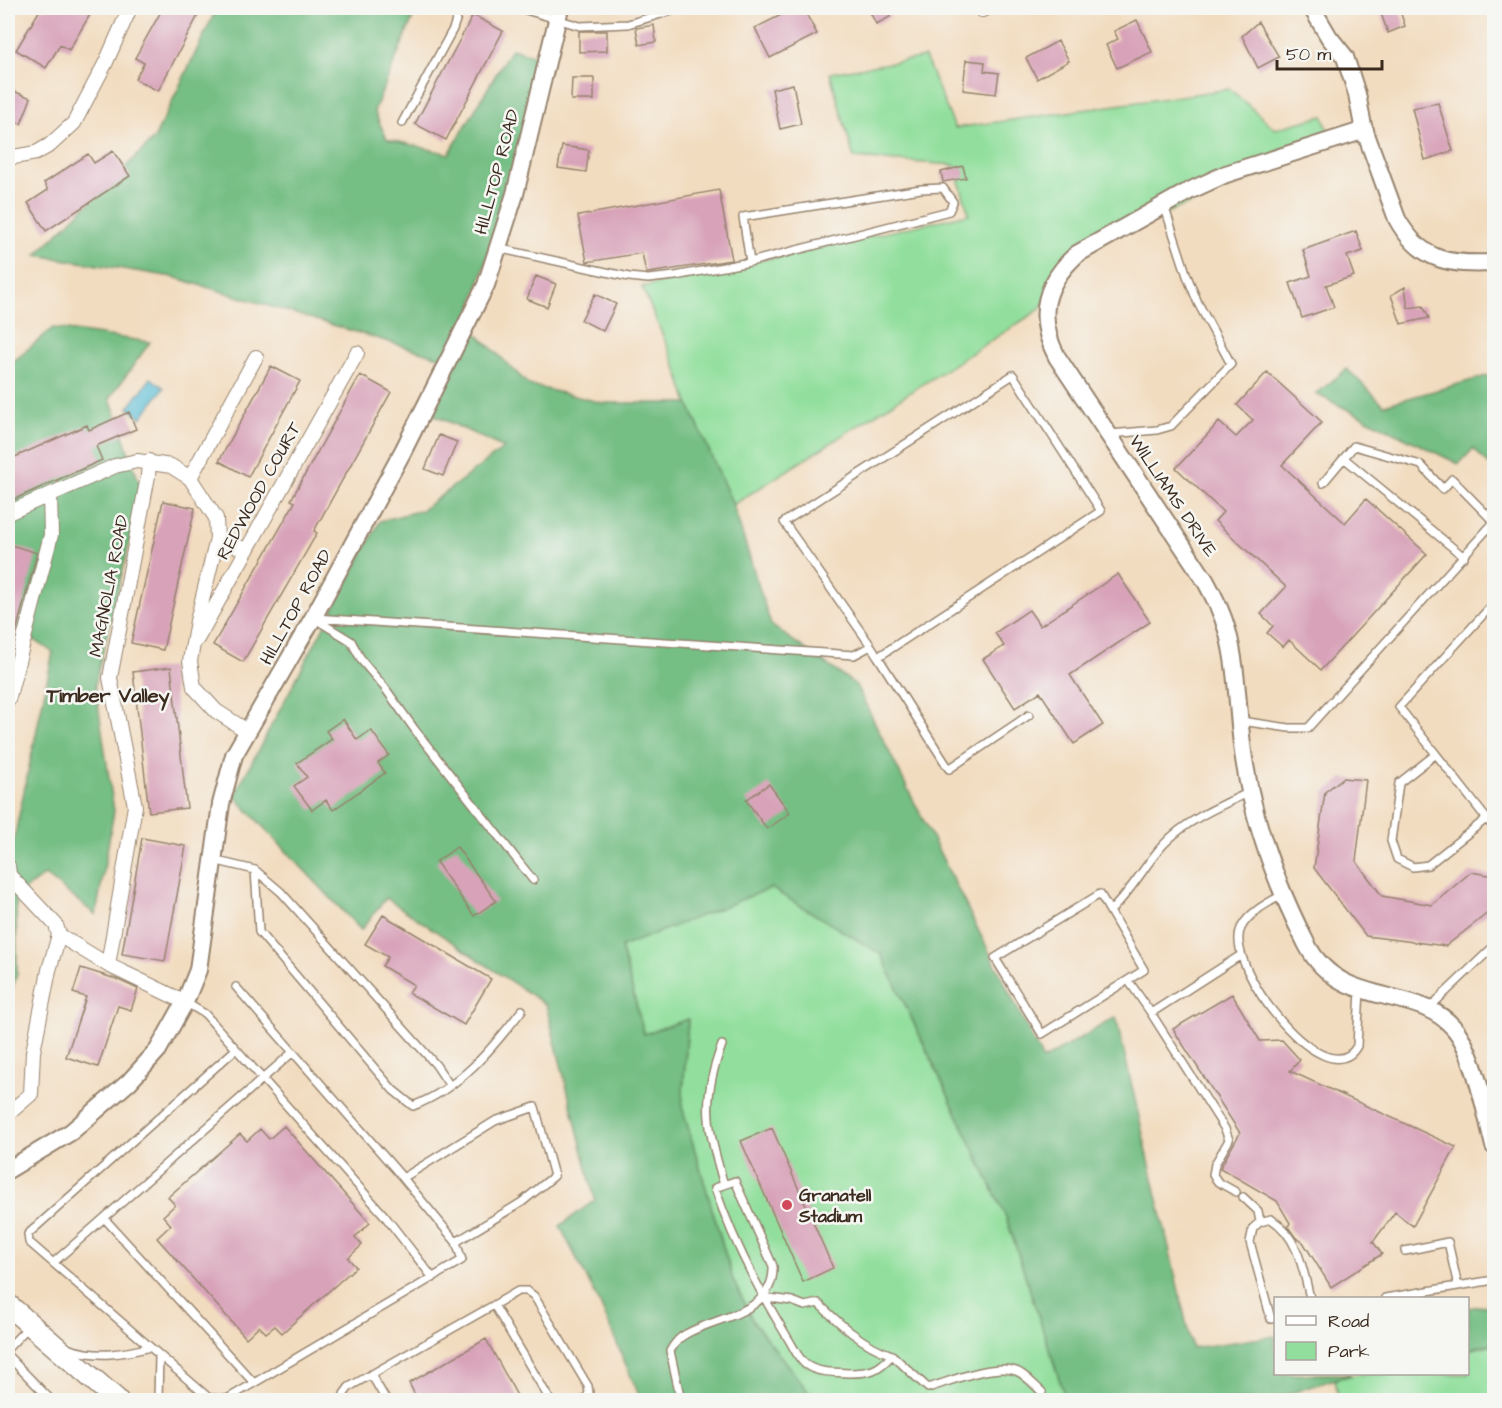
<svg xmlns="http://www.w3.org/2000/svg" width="1502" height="1408" font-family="'Architects Daughter',sans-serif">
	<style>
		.green { fill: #92df9d; stroke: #66845e; stroke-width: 1.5 }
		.forest { fill: #75be84; stroke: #587451; stroke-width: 1.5 }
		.water { fill: #56bcd4; stroke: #487379; stroke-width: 1.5 }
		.building { fill: #d8a3b9 }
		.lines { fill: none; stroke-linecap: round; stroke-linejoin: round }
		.service-casing { stroke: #96836e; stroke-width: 10 }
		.minor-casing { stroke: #96836e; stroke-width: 16 }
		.tertiary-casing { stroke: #96836e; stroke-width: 20 }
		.primary-casing { stroke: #96836e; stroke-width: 24 }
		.service { stroke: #fff; stroke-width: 7 }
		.minor { stroke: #fff; stroke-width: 14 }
		.tertiary { stroke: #fff; stroke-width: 16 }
		.primary { stroke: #fff; stroke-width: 21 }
		.poi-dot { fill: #d1495b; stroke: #f6f6f2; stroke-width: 2 }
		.labels { text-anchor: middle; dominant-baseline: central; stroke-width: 5; stroke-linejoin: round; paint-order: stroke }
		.street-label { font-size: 18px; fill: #3b2a1e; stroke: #f6f6f2 }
		.poi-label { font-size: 18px; font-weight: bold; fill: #3b2a1e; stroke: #f6f6f2; text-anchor: start }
		.neighbourhood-label { font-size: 20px; font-weight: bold; fill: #3b2a1e; stroke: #f6f6f2 }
	</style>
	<rect width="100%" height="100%" fill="#f6f6f2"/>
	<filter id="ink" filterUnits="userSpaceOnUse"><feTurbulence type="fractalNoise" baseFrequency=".0167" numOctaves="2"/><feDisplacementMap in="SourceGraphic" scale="12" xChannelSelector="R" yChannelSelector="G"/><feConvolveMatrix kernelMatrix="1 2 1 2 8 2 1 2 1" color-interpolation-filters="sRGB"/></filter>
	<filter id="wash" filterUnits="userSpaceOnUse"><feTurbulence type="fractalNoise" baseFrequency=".008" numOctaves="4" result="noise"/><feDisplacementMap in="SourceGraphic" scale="24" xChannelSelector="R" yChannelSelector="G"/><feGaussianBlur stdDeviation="1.35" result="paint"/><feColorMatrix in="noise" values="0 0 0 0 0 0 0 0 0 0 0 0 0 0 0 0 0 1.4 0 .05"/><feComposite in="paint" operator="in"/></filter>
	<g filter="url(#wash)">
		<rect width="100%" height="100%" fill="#f2dcbf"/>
		<path class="green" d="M 925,57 L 955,128 L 1230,89 L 1275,129 L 1323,116 L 1333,145 L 1085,246 L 1039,310 L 733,505 L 688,403 L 675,364 L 642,287 L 969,214 L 954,165 L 854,158 L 830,73 Z
			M 771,888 L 881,954 L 1006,1217 L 1066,1400 L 874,1400 L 813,1398 L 753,1321 L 733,1280 L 682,1107 L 688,1020 L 644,1035 L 621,946 Z
			M 1494,1344 L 1494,1400 L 1339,1400 L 1335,1379 L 1359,1374 L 1468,1374 L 1468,1350 Z"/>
		<path class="forest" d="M 217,8 L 417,8 L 374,111 L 387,139 L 449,154 L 511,49 L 547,59 L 467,324 L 529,385 L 603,403 L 688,403 L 733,505 L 771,625 L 856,685 L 1043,1060 L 1116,1017 L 1192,1348 L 1275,1336 L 1276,1374 L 1351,1374 L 1269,1400 L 1066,1400 L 1006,1217 L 881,954 L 771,888 L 621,947 L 644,1034 L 688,1019 L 682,1107 L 733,1280 L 753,1321 L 813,1398 L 874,1400 L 641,1400 L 600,1304 L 560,1226 L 595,1200 L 546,1005 L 386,898 L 361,930 L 234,796 L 380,521 L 422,510 L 504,448 L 428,412 L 449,360 L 173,277 L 36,255 L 154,139 Z
			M 53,328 L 150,342 L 110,398 L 142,491 L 95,684 L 114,811 L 96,915 L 45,875 L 16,896 L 17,974 L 8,1001 L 8,868 L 53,652 L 8,623 L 8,366 Z
			M 1347,369 L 1384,405 L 1494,374 L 1494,469 L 1473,449 L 1459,464 L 1316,394 Z
			M 1494,1304 L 1494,1343 L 1468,1349 L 1468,1308 Z"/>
		<path class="water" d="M 151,378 L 164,388 L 141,418 L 128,408 Z"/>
		<g id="blocks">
			<path class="building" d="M 41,8 L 94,8 L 69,50 L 60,45 L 46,68 L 16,50 Z
				M 163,8 L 202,8 L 158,91 L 135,79 L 144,63 L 135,58 Z
				M 795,8 L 803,8 L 817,34 L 770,58 L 755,28 Z
				M 868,8 L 886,8 L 890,17 L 876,24 Z
				M 1379,8 L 1399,8 L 1405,26 L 1388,33 Z
				M 473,15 L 503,31 L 446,140 L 415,124 Z
				M 1137,20 L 1152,52 L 1117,68 L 1106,45 L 1118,39 L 1114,31 Z
				M 1258,22 L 1279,57 L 1258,68 L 1242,36 Z
				M 654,25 L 656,42 L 639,45 L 636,28 Z
				M 579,31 L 607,31 L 607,51 L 579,52 Z
				M 1058,41 L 1069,61 L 1037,79 L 1026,58 Z
				M 966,60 L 985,62 L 984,71 L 999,73 L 996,94 L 963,90 Z
				M 572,78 L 594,78 L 594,100 L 571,100 Z
				M 793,84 L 801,124 L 780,129 L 772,89 Z
				M 8,89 L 31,98 L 21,124 L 8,119 Z
				M 1438,103 L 1453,151 L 1425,160 L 1412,108 Z
				M 562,146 L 589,150 L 586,172 L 558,168 Z
				M 113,151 L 130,176 L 46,231 L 28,203 L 48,190 L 44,183 L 88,154 L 94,163 Z
				M 963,166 L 966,178 L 943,182 L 941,172 Z
				M 719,190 L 732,260 L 648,273 L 646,273 L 642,253 L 587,262 L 578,216 Z
				M 1356,231 L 1363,251 L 1347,256 L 1354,276 L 1326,285 L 1334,307 L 1302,318 L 1290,283 L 1311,276 L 1303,250 Z
				M 536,276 L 556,284 L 547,307 L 527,299 Z
				M 1405,287 L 1408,308 L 1423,306 L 1429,318 L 1401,324 L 1391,295 Z
				M 595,294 L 616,304 L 603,331 L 581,320 Z
				M 271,366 L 300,381 L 248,477 L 219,461 Z
				M 1267,372 L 1322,422 L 1282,465 L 1345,523 L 1366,499 L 1427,554 L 1321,670 L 1289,640 L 1283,647 L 1267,633 L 1273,626 L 1261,614 L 1286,587 L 1215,521 L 1223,512 L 1176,468 L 1219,422 L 1236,437 L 1253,420 L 1237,405 Z
				M 360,375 L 391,392 L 314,531 L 317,533 L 243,662 L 213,645 L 295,502 L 291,500 Z
				M 129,412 L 136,429 L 96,446 L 102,460 L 8,502 L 8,460 L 87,425 L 89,430 Z
				M 439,435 L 457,442 L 443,476 L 425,469 Z
				M 163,501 L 195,508 L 163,650 L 131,643 Z
				M 8,544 L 37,553 L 10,654 L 8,653 Z
				M 1118,574 L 1150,622 L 1070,675 L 1103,725 L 1074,744 L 1040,692 L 1015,708 L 983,659 L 1004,646 L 995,633 L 1029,610 L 1040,626 Z
				M 171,667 L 187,808 L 149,812 L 133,672 Z
				M 343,719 L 357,740 L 371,730 L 389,755 L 378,763 L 385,773 L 333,810 L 326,800 L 312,810 L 294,786 L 307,777 L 297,763 L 332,739 L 326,731 Z
				M 1343,778 L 1366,780 L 1356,861 L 1382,896 L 1432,905 L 1471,872 L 1494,876 L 1494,908 L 1446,946 L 1366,936 L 1314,868 L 1325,792 Z
				M 769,784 L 790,813 L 767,829 L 746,800 Z
				M 142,838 L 186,846 L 165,961 L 122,954 Z
				M 457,847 L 496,901 L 474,916 L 436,862 Z
				M 383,915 L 491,979 L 464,1025 L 409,993 L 414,985 L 382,966 L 388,957 L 365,944 Z
				M 81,968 L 116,979 L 138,989 L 131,1010 L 118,1006 L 98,1067 L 66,1057 L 86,997 L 73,993 Z
				M 1232,994 L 1260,1041 L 1282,1040 L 1300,1060 L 1290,1071 L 1456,1147 L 1413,1226 L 1395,1212 L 1373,1242 L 1382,1254 L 1331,1287 L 1303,1242 L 1296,1238 L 1288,1227 L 1290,1223 L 1277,1201 L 1220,1168 L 1240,1133 L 1173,1029 Z
				M 284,1126 L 370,1223 L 355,1237 L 362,1245 L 348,1258 L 356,1267 L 282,1333 L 275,1326 L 266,1333 L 259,1326 L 246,1338 L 157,1238 L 171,1225 L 163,1216 L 175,1205 L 168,1197 L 240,1134 L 247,1141 L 260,1129 L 269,1139 Z
				M 772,1128 L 833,1268 L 803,1282 L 741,1141 Z
				M 486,1339 L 520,1401 L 418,1401 L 409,1383 Z"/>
		</g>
	</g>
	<g filter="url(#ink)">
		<use href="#blocks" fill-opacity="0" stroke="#96836e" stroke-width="1.5"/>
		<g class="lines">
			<defs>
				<path id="service" d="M 519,8 L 580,26 L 628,24 L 681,8
					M 402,123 L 453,29 L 460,8
					M 497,248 L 629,277 L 648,279 L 675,276 L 750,262 L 949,211 L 953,202 L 943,188 L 921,189 L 743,217 L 750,262
					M 1110,434 L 1157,430 L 1171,426 L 1231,364 L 1198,303 L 1187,276 L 1164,205
					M 1345,459 L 1464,557
					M 1494,603 L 1399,707 L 1494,828
					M 315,618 L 854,655 L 871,646 L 784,522 L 1013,375 L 1101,511 L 878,657 L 871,646
					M 315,619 L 351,641 L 362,661 L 385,688 L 415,730 L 533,880
					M 878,657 L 949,769 L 1029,715
					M 1241,721 L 1289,728 L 1308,728 L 1494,522 L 1452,479 L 1443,489 L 1421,465 L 1354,446 L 1323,483
					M 1436,754 L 1399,783 L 1391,841 L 1397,859 L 1413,867 L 1428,865 L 1486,819
					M 213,860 L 255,870 L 281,892 L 436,1065 L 450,1086
					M 255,870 L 259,932 L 393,1090 L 413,1106 C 460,1088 492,1049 522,1010
					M 1100,894 L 1144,970 L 1042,1034 L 995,958 Z
					M 1284,894 C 1269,902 1249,912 1241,928 C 1223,967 1328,1099 1357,1046 L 1360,990
					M 1110,911 C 1131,892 1144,866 1163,845 C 1186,820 1220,806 1250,792
					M 1128,980 L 1151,1013 L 1241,955
					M 236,987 L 403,1178 L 456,1242 L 462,1260 L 227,1399 L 209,1398 L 29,1242 L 28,1234 L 236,1049
					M 185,1002 L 205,1014 L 384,1215 L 433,1278
					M 1428,1009 L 1494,946
					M 1151,1013 L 1225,1129 L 1229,1140 L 1215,1164 L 1213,1175 L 1218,1182 L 1236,1192
					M 722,1045 C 700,1102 708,1129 724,1185
					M 403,1178 L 495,1121 L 535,1107 L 554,1176 L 522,1202 L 456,1242
					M 1243,1197 L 1258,1211 L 1260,1222
					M 104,1218 L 254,1383
					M 1405,1251 L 1448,1242 L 1458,1286
					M 53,1263 L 293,1052
					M 1385,1298 L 1494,1280
					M 494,1305 L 518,1291 L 527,1291 L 534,1296 L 588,1386 L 589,1393 L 585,1400
					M 1276,1318 L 1271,1319 L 1250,1242 L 1253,1228 L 1260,1222 L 1271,1219 C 1298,1236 1303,1269 1310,1298
					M 8,1348 L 29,1326
					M 70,1349 C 97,1358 124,1354 150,1347
					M 892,1355 L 928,1388 C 951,1381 993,1363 1016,1371 C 1025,1374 1034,1385 1042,1392
					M 8,1356 L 51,1400
					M 371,1374 L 386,1400
					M 158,1400 L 159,1355
					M 344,1400 L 344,1394 L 349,1387 L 494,1305 L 550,1400
					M 681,1400 L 670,1351 C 674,1344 678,1338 686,1334 C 717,1316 775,1314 773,1266 L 735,1181 L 715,1188 C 733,1242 759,1291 789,1340 C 794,1348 800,1362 808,1366 C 819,1373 835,1372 848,1373 C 870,1373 878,1371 892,1355 C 862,1345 840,1324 818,1303 L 805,1306 L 792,1301 L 762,1297"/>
				<path id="minor" d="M 982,10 L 987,8
					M 8,158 L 36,153 L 50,145 L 74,123 L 106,62 L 130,8
					M 190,478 L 256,357
					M 8,513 L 115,466 L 137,461 L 171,466 L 190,478 L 216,518 L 217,539 L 197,621 L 190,661 L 194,687 L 216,711 L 247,731
					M 217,539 L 247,550
					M 197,639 L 357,353
					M 8,700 L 51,535 L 50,495
					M 8,866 L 9,875 L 56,925 L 59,935 L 108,965 L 185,1002
					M 108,965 L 135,806 L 110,678 L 148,476 L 149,461
					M 8,1114 L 31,1094 L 33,1052 L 49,970 L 59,935"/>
				<path id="tertiary" d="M 1312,8 L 1329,37 L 1345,57 L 1357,94 L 1363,126 L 1397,219 C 1421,262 1449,265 1494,263
					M 1365,130 L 1226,174 L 1189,191 L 1077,254 C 1044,284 1036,317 1057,357 L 1205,580 C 1214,596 1222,612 1227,630 C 1239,673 1237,721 1245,765 C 1255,828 1278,888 1307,945 C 1341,1010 1415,984 1453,1027 C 1474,1049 1486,1115 1494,1146
					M 8,1170 L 71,1132 L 129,1082 L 158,1050 L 185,1002 L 198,970 L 221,804 L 234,755 L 313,618 L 403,451 L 486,285 L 515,194 L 560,8"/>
				<path id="primary" d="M 8,1305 L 117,1400"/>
			</defs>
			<use href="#service" class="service-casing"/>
			<use href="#minor" class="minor-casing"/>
			<use href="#tertiary" class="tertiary-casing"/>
			<use href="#primary" class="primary-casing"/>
			<use href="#service" class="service"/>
			<use href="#minor" class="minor"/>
			<use href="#tertiary" class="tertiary"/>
			<use href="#primary" class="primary"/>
		</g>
	</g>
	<circle class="poi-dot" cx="787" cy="1205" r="6"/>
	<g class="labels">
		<g class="street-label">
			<text transform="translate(497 172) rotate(-75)">HILLTOP ROAD</text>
			<text transform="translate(259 491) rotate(-61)">REDWOOD COURT</text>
			<text transform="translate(1173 496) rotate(56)">WILLIAMS DRIVE</text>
			<text transform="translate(109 586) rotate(-79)">MAGNOLIA ROAD</text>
			<text transform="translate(296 607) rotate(-61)">HILLTOP ROAD</text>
		</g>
		<g class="poi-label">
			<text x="799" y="1195">Granatell<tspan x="799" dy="21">Stadium</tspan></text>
		</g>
		<g class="neighbourhood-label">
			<text x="108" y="696">Timber Valley</text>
		</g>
	</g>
	<rect width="1502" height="1408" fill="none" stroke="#f6f6f2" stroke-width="30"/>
	<rect x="1274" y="1297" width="195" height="78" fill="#f6f6f2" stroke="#aba49d" stroke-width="1.5"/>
	<rect x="1286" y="1316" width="30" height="9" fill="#ffffff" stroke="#aba49d" stroke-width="1.5"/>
	<text x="1328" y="1327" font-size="18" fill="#3b2a1e">Road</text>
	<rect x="1286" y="1342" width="30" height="18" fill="#92df9d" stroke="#aba49d" stroke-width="1.5"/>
	<text x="1328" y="1357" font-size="18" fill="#3b2a1e">Park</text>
	<path d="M1277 60v9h105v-9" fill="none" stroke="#3b2a1e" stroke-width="3"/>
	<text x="1286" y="60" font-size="18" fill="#3b2a1e" stroke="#f6f6f2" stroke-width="4.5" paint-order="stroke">50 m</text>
</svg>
